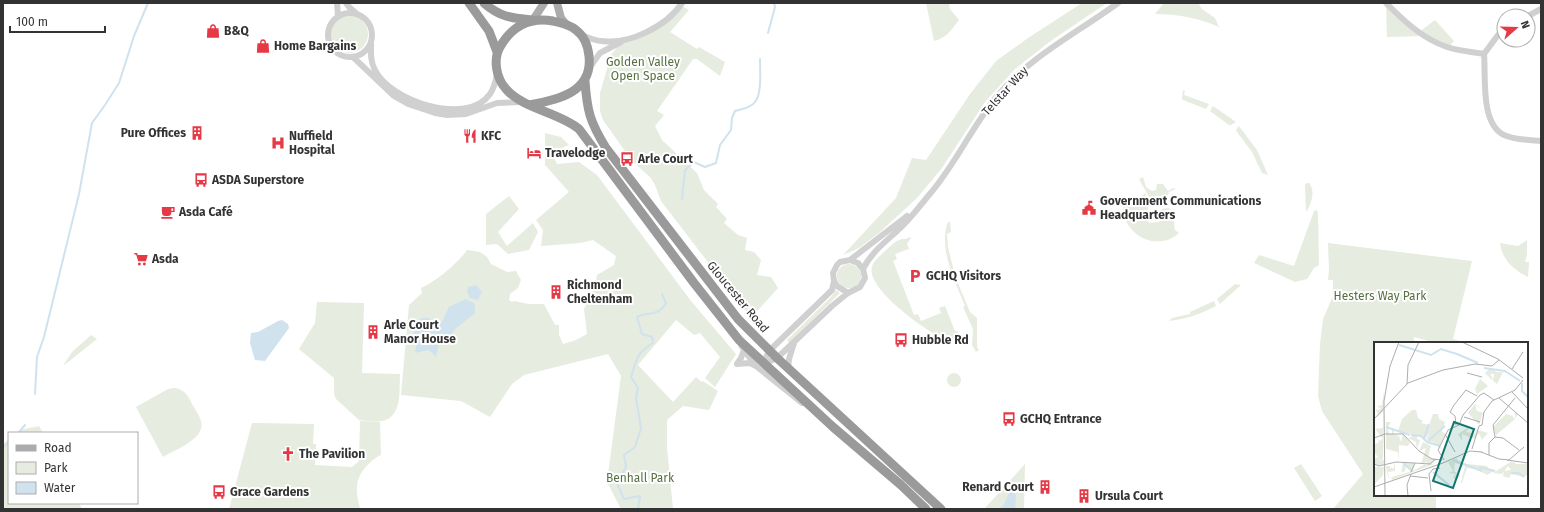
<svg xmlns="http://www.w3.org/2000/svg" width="1544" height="512" font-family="'Fira Sans',sans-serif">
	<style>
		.green { fill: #e6ecdf }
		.water { fill: #cfe2ee }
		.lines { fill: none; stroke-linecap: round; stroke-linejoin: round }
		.stream { stroke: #cfe2ee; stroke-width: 2 }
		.minor { stroke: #d0d0d0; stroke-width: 6 }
		.major { stroke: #ababab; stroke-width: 8 }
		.highway { stroke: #9a9a9a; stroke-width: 9 }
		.labels { text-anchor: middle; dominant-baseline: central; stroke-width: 4; stroke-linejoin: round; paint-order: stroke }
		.poi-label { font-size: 12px; font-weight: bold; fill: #333; stroke: #fff; text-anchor: start }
		.park-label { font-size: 12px; fill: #56703f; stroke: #fff }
		.street-label { font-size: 12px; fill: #333; stroke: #fff }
		.inset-river { fill: none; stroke: #cfe2ee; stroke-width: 2 }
		.inset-road { fill: none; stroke: #adadad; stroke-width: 1 }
		.view { fill: #0f766e; fill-opacity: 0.15; stroke: #0f766e; stroke-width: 2 }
		.inset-edge { fill: none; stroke: #333; stroke-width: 2 }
	</style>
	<rect width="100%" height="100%" fill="#fff"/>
	<path class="green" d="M 926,3 L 949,3 L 950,9 L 959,20 C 951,30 947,38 934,41 Z
		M 1082,3 L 1107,3 L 1052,40 L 1015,69 L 985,102 L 942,168 L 917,198 L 879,233 L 859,248 L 843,255 L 896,198 L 912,158 L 926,160 L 970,94 L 996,61 L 1028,38 Z
		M 1164,3 L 1198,3 L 1202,9 L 1215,18 L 1219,27 C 1199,18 1178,14 1155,14 Z
		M 1386,3 L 1419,32 L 1435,20 L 1454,41 L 1449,47 L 1424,36 L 1387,37 Z
		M 680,5 L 689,10 L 670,32 L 697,49 L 699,47 L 725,62 L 720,76 L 697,59 L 693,59 L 657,111 L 664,115 L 655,126 L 662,140 L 697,173 L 704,190 L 718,204 L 716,207 L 727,219 L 724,223 L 738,235 L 747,238 L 745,250 L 754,252 L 761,260 L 757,275 L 771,277 L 778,288 L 751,318 L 664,205 L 661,201 L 655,185 L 650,177 L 632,161 L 603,120 L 600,111 L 600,93 L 611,55 L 622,41 L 654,28 Z
		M330 34a19 19 0 1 1 38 0a19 19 0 1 1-38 0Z
		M 1183,90 L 1185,91 L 1184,95 L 1209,104 L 1206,109 L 1183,100 L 1182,98 Z
		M 1213,106 L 1236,122 L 1231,125 L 1229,125 L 1210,111 Z
		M 1239,126 L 1257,150 L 1268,175 L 1262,173 L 1252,152 L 1237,132 L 1236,130 Z
		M 545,133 L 561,137 L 569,145 L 551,152 L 557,164 L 579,162 L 597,175 L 691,301 L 736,354 L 715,387 L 705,378 L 720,357 L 700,333 L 694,335 L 676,320 L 638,365 L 673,402 L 696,377 L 702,382 L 703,381 L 718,391 L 709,410 L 683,406 L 667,420 L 667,447 L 673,509 L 621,509 L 607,482 L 621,376 L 608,354 L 524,375 L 512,384 L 490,417 L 461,401 L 401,395 L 409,305 L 422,293 L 421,288 C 434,283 459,262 467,250 L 480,252 L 487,257 L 491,264 L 507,272 L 516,271 L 521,280 L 518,288 L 510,294 L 509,300 L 512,302 L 514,301 L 529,304 L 544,304 L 555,325 L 559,325 L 559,335 L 563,344 L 576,340 L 587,334 L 584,309 L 595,287 L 597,275 L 614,265 L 616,256 L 593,240 L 580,243 L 541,246 L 543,230 L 536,220 L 569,192 L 545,165 Z
		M 1143,177 L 1146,187 L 1152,191 L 1156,190 L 1157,184 L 1163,184 L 1168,191 L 1173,188 L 1176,189 L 1169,192 L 1167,198 L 1167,205 L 1153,204 L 1139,179 Z
		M 1307,183 L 1309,183 C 1316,191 1311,205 1306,212 L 1305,185 Z
		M 1145,193 C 1149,199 1149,206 1147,212 L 1149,223 L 1159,222 L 1162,217 L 1160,213 L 1162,209 L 1169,208 L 1173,218 L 1175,230 L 1179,233 C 1174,237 1168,241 1162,241 C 1139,244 1119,223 1124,200 C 1132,202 1140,200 1145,193 Z
		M 509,196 L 519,209 L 498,232 L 507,246 L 533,223 L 538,232 L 529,250 L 508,254 L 497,244 L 486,245 L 486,214 Z
		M 1316,210 L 1318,212 L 1319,265 L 1314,268 L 1307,279 L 1295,282 L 1254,263 L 1259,255 L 1294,266 L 1314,211 Z
		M 948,222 L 950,222 L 951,232 L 947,234 L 948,247 L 955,276 L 970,312 L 977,318 L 977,347 L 979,350 L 976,352 L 972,345 L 973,329 L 963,307 L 965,306 C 955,281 938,249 948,222 Z
		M 909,237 L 911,238 L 907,244 L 909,249 L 895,254 L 897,259 L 893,261 L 914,315 L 918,314 L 921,321 L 941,313 L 939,308 L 945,306 L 955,331 L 957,331 L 959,336 L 959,341 C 952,340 945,339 938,336 C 921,327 866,288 872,267 C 874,260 881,255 886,250 C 892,245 897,238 906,239 Z
		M 1527,240 L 1527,255 L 1525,262 L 1529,262 L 1528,277 C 1514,270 1502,260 1500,243 L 1518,246 Z
		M 1328,243 L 1472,261 L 1453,339 L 1468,343 L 1435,343 L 1414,337 L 1414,343 L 1375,343 L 1375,495 L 1436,495 L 1436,509 L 1333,509 L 1363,474 L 1322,411 L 1318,396 L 1320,344 L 1323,319 L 1333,296 L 1333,280 L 1328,280 L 1329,270 Z
		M837 276a12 12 0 1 1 24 0a12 12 0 1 1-24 0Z
		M 1235,284 L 1241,285 L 1220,304 L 1217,299 Z
		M 836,290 L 840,293 L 789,343 L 787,340 L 831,297 Z
		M 1214,301 L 1216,306 C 1201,314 1186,319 1169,321 L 1172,318 L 1190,314 L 1190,312 Z
		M 317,302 L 364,303 L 362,373 L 400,374 C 399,389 403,417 382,421 C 375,422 366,421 359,420 L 336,399 L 334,394 L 334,378 L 299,349 L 315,323 Z
		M 91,335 L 97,339 L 63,366 L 72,352 Z
		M947 380a7 7 0 1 1 14 0a7 7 0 1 1-14 0Z
		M 174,388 C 184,389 188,395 192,404 C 195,409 199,415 201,421 C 206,439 175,450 163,457 L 136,407 L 168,389 Z
		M 360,421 L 380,422 L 381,455 C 370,460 357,474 357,487 C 356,494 359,502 360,509 L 229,509 L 252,423 L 314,424 L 313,444 L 316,444 L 315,465 L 352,467 L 359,461 Z
		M 39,426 L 43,433 L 16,433 C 22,428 32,428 39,426 Z
		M 9,439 L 9,503 L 79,503 L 82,509 L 3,509 L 3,444 Z
		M 1025,464 L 1024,509 L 984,509 Z
		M 1301,464 L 1322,496 L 1315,501 L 1294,468 Z"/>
	<path class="water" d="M 476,285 L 482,292 L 478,300 L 470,298 L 467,292 L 468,287 Z
		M 466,299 L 475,304 L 475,313 L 455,329 L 447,343 L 439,345 L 436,357 L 429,350 L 415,353 L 417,339 L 414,336 L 414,328 L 421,318 L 430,318 L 432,325 L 442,322 L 449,307 Z
		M 282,320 L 288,324 L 289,328 L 265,361 L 255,360 L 250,343 L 251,333 L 258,332 L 278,321 Z
		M 1012,487 L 1016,496 L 1015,509 L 999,509 L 1003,506 Z"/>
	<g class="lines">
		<path class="stream" d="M 768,33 L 775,7 L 774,3
			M 682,199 L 685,170 L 694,162 L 705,167 L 716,163 L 720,145 L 731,130 L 732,118 L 735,111 C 741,109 751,108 755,102 C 762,94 760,70 760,59
			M 35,394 L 37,357 L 44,337 L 79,194 L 92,123 L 105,105 L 119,83 L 134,36 L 148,3
			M 18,433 L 25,425
			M 3,447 L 9,443
			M 638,509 L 640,496 L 624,499 L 617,483 L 626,467 L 624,455 L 635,447 L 641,428 L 636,398 L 638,388 L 631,377 C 636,361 637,352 653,343 L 652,337 L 642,334 L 637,317 C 649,311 658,317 666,303 L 662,294"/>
		<path class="minor" d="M 337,3 L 338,16
			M 346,3 L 349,7 L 356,13
			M 1386,3 C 1404,21 1423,39 1447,47 C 1459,51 1472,52 1484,54
			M328 35a22 22 0 1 1 44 0a22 22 0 1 1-44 0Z
			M 1528,16 L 1541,9
			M 581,35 C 588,37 595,41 602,41 C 629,45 667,26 682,3
			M 371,43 C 371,52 370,61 375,70 C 390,101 467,127 490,94 C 494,88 496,80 497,74
			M 1484,54 C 1486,77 1480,123 1504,135 C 1515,140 1529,140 1541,141
			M 1484,54 L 1498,35 L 1504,30
			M 353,57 L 394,96 L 408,104 L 435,113 L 447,115 L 466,114 L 497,103 L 522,102
			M 590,67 L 600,53 L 621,42
			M 850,260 L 907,216
			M 863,269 C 871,253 884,243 897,231 C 909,221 919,207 929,195 C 956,164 972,126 998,95 C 1031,56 1077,33 1118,3
			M 744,350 L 755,365
			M 737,364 L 750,363 L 756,366 L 802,403
			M 737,364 L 741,358 L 744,350 L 741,345
			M 763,364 L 777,358 L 832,306 L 848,293 L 860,287 L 865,278 L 863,269 L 858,263 L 850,260 L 840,262 L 837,265 L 833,273 L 834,281 L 837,286 L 848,293
			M 763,364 L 769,351 L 832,290 L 834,281
			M 788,369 L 789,359 L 794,343"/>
		<path class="major" d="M 557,3 L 561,18 L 566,24
			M 533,20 L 544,3"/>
		<path class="highway" d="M 469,3 L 489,31 L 497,52
			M 484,3 C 500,17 511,18 532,20
			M 585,81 C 587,111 590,122 606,148 L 738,319 L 777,358 L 941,509
			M 529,105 C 558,100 593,92 589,56 C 588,46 584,36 576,30 C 569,24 561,23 553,21 C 530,17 512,26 500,47 C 493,59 496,78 506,89 C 523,109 558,112 579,129 L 694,283 L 739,340 L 833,427 L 901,485 L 926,509"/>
	</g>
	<defs>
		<symbol id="shop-bare" viewBox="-9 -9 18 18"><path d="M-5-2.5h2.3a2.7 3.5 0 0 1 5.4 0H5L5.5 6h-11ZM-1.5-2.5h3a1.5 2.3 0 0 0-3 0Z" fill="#e63946" stroke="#fff" stroke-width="2.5" paint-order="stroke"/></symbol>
		<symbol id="building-bare" viewBox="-9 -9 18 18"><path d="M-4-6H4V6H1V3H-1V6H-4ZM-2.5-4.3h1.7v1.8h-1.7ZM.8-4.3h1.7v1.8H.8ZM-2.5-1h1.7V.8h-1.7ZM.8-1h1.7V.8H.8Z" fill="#e63946" stroke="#fff" stroke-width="2.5" paint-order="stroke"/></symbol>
		<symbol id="restaurant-bare" viewBox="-9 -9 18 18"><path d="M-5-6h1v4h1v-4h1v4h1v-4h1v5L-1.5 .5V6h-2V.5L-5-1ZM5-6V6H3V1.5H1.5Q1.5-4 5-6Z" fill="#e63946" stroke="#fff" stroke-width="2.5" paint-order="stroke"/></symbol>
		<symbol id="hospital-bare" viewBox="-9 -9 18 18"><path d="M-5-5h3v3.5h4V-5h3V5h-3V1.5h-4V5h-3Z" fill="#e63946" stroke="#fff" stroke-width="2.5" paint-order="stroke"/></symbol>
		<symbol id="hotel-bare" viewBox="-9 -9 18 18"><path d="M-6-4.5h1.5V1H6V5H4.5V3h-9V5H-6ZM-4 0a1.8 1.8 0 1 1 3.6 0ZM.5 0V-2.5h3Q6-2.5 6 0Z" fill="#e63946" stroke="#fff" stroke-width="2.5" paint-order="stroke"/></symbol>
		<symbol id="bus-bare" viewBox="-9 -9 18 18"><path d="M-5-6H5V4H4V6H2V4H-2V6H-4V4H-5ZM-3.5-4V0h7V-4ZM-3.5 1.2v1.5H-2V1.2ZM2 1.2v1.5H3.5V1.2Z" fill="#e63946" stroke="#fff" stroke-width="2.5" paint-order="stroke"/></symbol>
		<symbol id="civic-bare" viewBox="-9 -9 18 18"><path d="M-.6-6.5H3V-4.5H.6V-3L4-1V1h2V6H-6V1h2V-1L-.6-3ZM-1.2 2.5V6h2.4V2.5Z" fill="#e63946" stroke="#fff" stroke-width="2.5" paint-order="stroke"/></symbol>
		<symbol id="cafe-bare" viewBox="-9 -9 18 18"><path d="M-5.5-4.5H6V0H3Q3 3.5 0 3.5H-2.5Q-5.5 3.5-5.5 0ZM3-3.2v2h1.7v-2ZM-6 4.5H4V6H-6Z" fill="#e63946" stroke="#fff" stroke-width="2.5" paint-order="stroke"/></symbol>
		<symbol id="supermarket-bare" viewBox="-9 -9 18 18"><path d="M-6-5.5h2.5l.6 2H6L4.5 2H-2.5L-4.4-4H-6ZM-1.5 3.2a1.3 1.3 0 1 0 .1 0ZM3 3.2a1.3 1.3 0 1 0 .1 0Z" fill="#e63946" stroke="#fff" stroke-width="2.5" paint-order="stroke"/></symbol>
		<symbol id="parking-bare" viewBox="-9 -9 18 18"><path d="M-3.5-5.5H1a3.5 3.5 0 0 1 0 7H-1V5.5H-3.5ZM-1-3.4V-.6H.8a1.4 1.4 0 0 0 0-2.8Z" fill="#e63946" stroke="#fff" stroke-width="2.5" paint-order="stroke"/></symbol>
		<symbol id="church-bare" viewBox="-9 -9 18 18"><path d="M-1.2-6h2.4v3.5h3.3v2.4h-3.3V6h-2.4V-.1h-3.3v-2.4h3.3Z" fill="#e63946" stroke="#fff" stroke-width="2.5" paint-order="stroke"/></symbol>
	</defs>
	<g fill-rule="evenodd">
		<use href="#shop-bare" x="203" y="21" width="20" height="20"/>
		<use href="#shop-bare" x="253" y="36" width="20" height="20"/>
		<use href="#building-bare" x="187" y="123" width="20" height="20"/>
		<use href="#restaurant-bare" x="460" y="126" width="20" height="20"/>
		<use href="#hospital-bare" x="268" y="133" width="20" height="20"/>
		<use href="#hotel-bare" x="524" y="143" width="20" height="20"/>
		<use href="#bus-bare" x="617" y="149" width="20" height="20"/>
		<use href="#bus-bare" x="191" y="170" width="20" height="20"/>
		<use href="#civic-bare" x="1079" y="198" width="20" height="20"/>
		<use href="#cafe-bare" x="158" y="202" width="20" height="20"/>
		<use href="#supermarket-bare" x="131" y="249" width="20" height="20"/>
		<use href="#parking-bare" x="905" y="266" width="20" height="20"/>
		<use href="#building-bare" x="546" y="282" width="20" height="20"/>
		<use href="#building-bare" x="363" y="322" width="20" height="20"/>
		<use href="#bus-bare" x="891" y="330" width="20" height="20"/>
		<use href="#bus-bare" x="999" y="409" width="20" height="20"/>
		<use href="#church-bare" x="278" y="444" width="20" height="20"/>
		<use href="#building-bare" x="1035" y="477" width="20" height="20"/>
		<use href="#bus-bare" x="209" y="482" width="20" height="20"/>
		<use href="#building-bare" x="1074" y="486" width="20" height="20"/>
	</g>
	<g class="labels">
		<g class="poi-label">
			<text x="224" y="31">B&amp;Q</text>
			<text x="274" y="46">Home Bargains</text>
			<text x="186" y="133" text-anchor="end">Pure Offices</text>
			<text x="289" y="136">Nuffield<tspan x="289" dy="14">Hospital</tspan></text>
			<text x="481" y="136">KFC</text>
			<text x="545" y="153">Travelodge</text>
			<text x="638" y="159">Arle Court</text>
			<text x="212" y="180">ASDA Superstore</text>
			<text x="1100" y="201">Government Communications<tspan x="1100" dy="14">Headquarters</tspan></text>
			<text x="179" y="212">Asda Café</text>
			<text x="152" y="259">Asda</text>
			<text x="926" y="276">GCHQ Visitors</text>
			<text x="567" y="285">Richmond<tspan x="567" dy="14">Cheltenham</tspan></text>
			<text x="384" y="325">Arle Court<tspan x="384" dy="14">Manor House</tspan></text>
			<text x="912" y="340">Hubble Rd</text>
			<text x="1020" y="419">GCHQ Entrance</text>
			<text x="299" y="454">The Pavilion</text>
			<text x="1034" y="487" text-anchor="end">Renard Court</text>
			<text x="230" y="492">Grace Gardens</text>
			<text x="1095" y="496">Ursula Court</text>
		</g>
		<g class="park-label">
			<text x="643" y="62">Golden Valley<tspan x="643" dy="14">Open Space</tspan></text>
			<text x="1380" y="296">Hesters Way Park</text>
			<text x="640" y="478">Benhall Park</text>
		</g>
		<g class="street-label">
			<text transform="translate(1005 91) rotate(-48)">Telstar Way</text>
			<text transform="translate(738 297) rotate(50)">Gloucester Road</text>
		</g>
	</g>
	<g transform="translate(1374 342)">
		<rect width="154" height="154" fill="#fff"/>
		<path d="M 116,26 L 123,30 L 129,30 L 123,42 L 119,39 L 120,32 L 116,32 L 119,37 L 118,38 L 111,31 ZM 106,37 L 114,44 L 103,52 L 101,47 ZM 10,49 L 9,117 L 4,119 L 10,118 L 10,123 L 4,124 L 0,121 L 0,117 L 4,115 L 0,110 L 0,103 L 5,100 L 0,93 L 5,99 L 9,97 L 1,87 L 9,86 L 9,70 L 3,75 L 4,71 L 1,68 L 7,67 L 3,64 L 8,63 ZM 101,62 L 107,67 L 101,63 L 103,69 L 109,71 L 105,83 L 94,71 ZM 38,68 L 42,68 L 44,76 L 49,79 L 47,81 L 55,83 L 59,72 L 64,72 L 65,77 L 71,80 L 68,89 L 71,92 L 66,104 L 69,108 L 59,100 L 56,101 L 55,97 L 51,98 L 57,90 L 50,97 L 43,93 L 43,97 L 46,98 L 43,107 L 42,100 L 34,96 L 42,93 L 24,89 L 28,77 ZM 141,70 L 144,72 L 140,78 L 122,93 L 119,85 L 132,72 L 139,74 L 139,77 L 141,75 ZM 12,80 L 17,80 L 14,85 L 15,92 L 18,92 L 18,87 L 21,88 L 19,92 L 25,94 L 27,100 L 29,92 L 36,101 L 34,104 L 25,103 L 25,120 L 24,110 L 12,107 ZM 96,84 L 92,90 L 101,92 L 103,88 L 114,91 L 108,98 L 105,91 L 100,97 L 88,92 L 88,99 L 84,92 ZM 49,100 L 57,104 L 54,115 L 62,117 L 57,122 L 63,121 L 18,138 L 18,136 L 14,136 L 14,135 L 12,124 L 16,124 L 16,127 L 18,125 L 19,128 L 21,121 L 21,129 L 14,130 L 15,136 L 38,129 L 32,124 L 31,129 L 27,131 L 29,121 L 40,121 L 39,129 L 51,122 L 53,124 L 53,120 L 47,122 L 52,106 L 45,109 ZM 83,116 L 84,119 L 93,122 L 113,124 L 115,127 L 122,128 L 113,133 L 102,127 L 93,126 L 88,141 L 83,138 L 87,140 L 91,124 L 81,121 L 80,129 L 86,134 L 82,138 L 79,135 L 82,132 L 75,131 L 79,129 L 74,120 ZM 138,119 L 138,122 L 139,119 L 142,122 L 153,122 L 154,132 L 150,135 L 137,132 L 135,136 L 129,134 L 130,129 L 137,128 L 134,124 L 128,132 L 119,131 ZM 0,125 L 10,125 L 9,133 L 0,143 Z" fill="#e6ecdf"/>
		<path class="inset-river" d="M 25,3 L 57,13 L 67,7 L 83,12M 83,12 L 104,21M 110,26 L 131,29 L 146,39M 148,41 L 148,49 L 154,55M 12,85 L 24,89M 24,89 L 36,93M 37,93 L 47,94 L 53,100 L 66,104M 50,97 L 55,82M 54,99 L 71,84M 79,118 L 108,129M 29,121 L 38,129M 105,125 L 121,129M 59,130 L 75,143M 137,131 L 145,131 L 150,135"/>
		<path class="inset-road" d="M 88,0 L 124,17 L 149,36M 138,27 L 149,10M 93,31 L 108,35M 33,42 L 34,23 L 45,0M 138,50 L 154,67M 125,56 L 154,81M 90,75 L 106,80M 0,77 L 34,41 L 69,28 L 101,22 L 118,24 L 125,18M 82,83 L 81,74 L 76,70 L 80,63 L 92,48 L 103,54M 105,84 L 108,83 L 110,70 L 118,59 L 141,48 L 149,38M 71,92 L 81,110M 121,95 L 119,83 L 141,56M 121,95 L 129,96 L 145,108M 0,96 L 11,92 L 29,92 L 45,109 L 58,117 L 68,118M 98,107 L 105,84M 107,110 L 125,117 L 135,118M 115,113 L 115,101 L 121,95M 70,118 L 64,108 L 74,88 L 85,83 L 89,73 L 106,53 L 110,51 L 120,58M 133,118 L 154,121M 135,118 L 150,105M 0,122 L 5,124 L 22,120 L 41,121M 37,130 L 41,121 L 56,122 L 62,117M 36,134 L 54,136M 0,145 L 69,121 L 96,109 L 108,110M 57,149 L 55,132 L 59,127 L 66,126M 11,154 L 10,59 L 16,24 L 25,0M 34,154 L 33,143 L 37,132"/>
		<path class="view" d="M 80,80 L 100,87 L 79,146 L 59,139 Z"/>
		<rect width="154" height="154" class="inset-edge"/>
	</g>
	<rect width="1544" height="512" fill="none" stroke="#333333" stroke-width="8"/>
	<rect x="8" y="432" width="130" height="72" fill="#ffffff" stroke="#adadad"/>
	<rect x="16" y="445" width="20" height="6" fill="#ababab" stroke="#adadad"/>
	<text x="44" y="452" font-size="12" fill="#333333">Road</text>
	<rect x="16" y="462" width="20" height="12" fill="#e6ecdf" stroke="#adadad"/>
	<text x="44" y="472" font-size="12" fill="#333333">Park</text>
	<rect x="16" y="482" width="20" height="12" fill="#cfe2ee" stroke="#adadad"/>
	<text x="44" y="492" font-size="12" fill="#333333">Water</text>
	<g transform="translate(1516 28) rotate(70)"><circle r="19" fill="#ffffff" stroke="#adadad"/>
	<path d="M0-3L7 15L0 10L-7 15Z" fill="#e63946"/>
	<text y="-6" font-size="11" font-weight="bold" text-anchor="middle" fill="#333333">N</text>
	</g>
	<path d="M10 26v6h95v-6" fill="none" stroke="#333333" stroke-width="2"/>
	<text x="16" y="26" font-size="12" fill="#333333" stroke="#ffffff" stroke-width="3" paint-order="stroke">100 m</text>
</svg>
